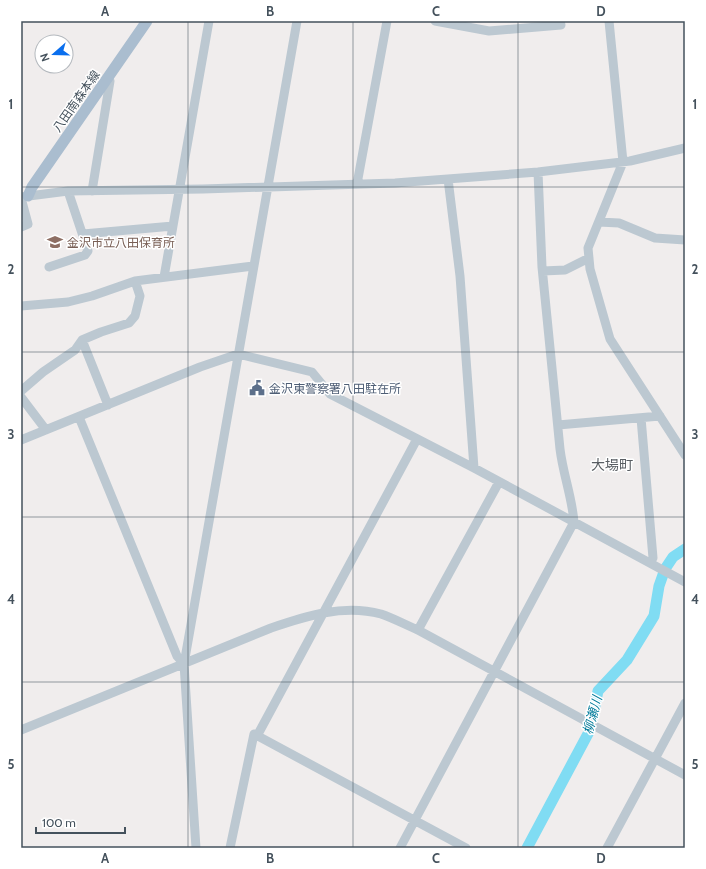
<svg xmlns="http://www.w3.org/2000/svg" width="706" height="869" font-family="Cabin,'Noto Sans JP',sans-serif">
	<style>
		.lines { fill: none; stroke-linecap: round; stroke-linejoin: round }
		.river { stroke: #80dcf3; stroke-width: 11 }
		.minor { stroke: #bcc8d1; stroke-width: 9 }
		.major { stroke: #aabdcf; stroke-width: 11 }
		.grid { fill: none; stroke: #44515c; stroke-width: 1; stroke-opacity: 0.55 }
		.labels { text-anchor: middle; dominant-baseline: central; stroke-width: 3; stroke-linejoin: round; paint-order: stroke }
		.street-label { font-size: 12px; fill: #44515c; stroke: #fff }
		.education-label { font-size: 12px; fill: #785e54; stroke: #fff; text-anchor: start }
		.service-label { font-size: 12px; fill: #4e5e75; stroke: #fff; text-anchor: start }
		.water-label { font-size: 13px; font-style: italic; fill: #037c9b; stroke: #fff }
		.quarter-label { font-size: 14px; fill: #595e63; stroke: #fff }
		.neatline { fill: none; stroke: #44515c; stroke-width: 1.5 }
		.grid-label { font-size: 13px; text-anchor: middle; font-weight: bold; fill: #44515c }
	</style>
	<rect width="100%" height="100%" fill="#f0eded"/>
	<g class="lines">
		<path class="river" d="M 527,848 L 590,730 L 598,691 L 627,660 L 654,616 L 659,586 L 665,569 L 673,557 L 685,549"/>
		<path class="minor" d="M 435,21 L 489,31 L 561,25 L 560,21
			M 609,21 L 623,162 L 588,248 L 590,269 L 610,339 L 685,455
			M 448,179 L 460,276 L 474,468
			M 357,184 L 387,21
			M 92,191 L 110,81 L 107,79
			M 21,197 L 68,191 L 203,189 L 395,183 L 538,172 L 630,161 L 685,148
			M 21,198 L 28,224 L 21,227
			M 599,222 L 619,223 L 655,238 L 685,240
			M 83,234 L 173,226
			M 49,267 L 85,255 L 88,251 L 68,191
			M 543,271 L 565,270 L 589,258
			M 164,277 L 209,21
			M 21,306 L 68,302 L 92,296 L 135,281 L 253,266
			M 82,340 L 108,405
			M 21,391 L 43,372 L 75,350 L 82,340 L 101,332 L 129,323 L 135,316 L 140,296 L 135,281
			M 21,397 L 46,430
			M 79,417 L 177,656 L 184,664
			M 641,418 L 653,558
			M 558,425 L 660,416
			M 21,440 L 200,367 L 238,354 L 312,372 L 330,394 L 474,468 L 685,582
			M 418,630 L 499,482
			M 21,730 L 271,628 C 306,616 343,604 381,614 C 393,618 406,625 418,630 L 685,775
			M 257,736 L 417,439
			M 196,848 L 184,664 L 297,21
			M 230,848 L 254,734 L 466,848
			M 400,848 L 574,522 C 572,497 563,474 560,449 L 542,267 L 538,172
			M 607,848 L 685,703"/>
		<path class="major" d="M 28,196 L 32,187 L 147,21"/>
	</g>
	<path class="grid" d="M 188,21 L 188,848M 353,21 L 353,848M 518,21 L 518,848M 21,187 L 685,187M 21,352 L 685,352M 21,517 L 685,517M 21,682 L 685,682"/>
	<defs>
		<symbol id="school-bare" viewBox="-9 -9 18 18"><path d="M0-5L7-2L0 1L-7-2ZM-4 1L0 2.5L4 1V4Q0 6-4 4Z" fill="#8d6e63" stroke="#fff" stroke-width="2.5" paint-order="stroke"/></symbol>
		<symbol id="civic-bare" viewBox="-9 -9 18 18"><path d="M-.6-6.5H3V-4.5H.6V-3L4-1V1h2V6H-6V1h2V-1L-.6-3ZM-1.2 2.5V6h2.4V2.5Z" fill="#5c6f8a" stroke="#fff" stroke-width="2.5" paint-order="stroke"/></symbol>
	</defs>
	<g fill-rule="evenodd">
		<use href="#school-bare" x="44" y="231" width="22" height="22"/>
		<use href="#civic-bare" x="246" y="377" width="22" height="22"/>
	</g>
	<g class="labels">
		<g class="street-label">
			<text transform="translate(76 101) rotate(-55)">八田南森本線</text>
		</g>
		<g class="education-label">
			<text x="67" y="242">金沢市立八田保育所</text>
		</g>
		<g class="service-label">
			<text x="269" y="388">金沢東警察署八田駐在所</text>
		</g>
		<g class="water-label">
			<text transform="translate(592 715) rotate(-75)">柳瀬川</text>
		</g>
		<g class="quarter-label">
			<text x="612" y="465">大場町</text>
		</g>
	</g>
	<rect width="706" height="869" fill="none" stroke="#ffffff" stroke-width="44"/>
	<g transform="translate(54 54) rotate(250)"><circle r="19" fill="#ffffff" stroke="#b4b9be"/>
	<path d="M0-3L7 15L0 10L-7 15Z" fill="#0a6fee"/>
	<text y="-6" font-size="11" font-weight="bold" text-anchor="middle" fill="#44515c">N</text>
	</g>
	<path d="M36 827v6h89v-6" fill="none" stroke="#44515c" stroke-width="2"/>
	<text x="42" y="827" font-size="12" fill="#44515c" stroke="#ffffff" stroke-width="3" paint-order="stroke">100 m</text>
	<rect x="22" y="22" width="662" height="825" class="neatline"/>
	<g class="grid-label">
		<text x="105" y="16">A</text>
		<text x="270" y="16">B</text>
		<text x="436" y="16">C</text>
		<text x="601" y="16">D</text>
		<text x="11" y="109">1</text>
		<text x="695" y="109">1</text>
		<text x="11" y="274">2</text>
		<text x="695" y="274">2</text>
		<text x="11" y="439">3</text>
		<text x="695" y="439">3</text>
		<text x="11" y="604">4</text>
		<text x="695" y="604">4</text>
		<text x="11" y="769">5</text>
		<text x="695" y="769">5</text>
		<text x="105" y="863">A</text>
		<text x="270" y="863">B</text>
		<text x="436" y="863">C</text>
		<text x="601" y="863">D</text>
	</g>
</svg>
